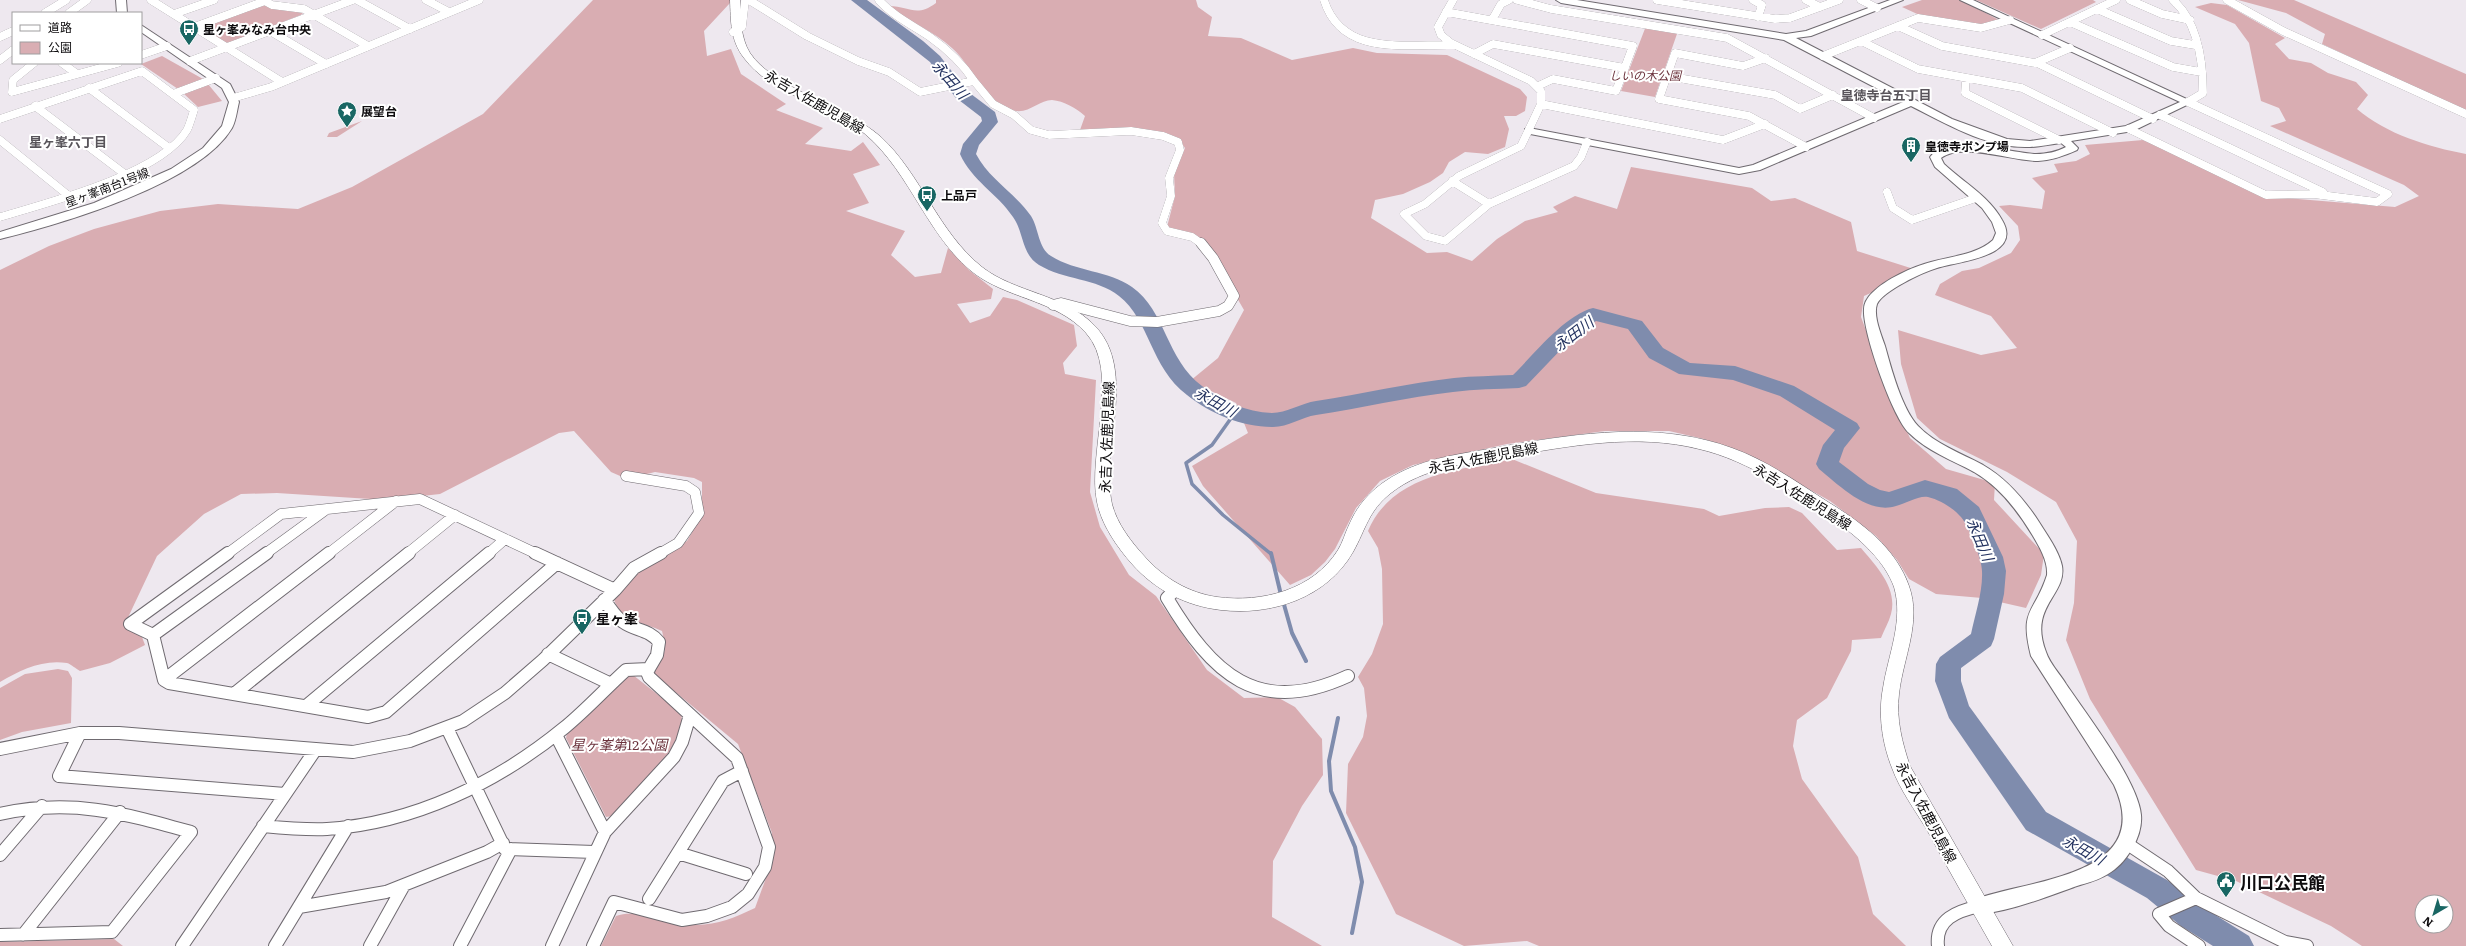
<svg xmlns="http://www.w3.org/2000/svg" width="2466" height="946" font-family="Literata,'Noto Sans JP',serif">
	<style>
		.green { fill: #d9aeb3 }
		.forest { fill: #d9adb2; fill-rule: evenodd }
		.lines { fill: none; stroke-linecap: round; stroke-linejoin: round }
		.stream-far1 { stroke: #7f8cad; stroke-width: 3.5 }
		.stream { stroke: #7f8cad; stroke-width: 4 }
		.river { fill: #7f8cad; fill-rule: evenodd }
		.street-far2-casing { stroke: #6f6a70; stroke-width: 8 }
		.street-far1-casing { stroke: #6f6a70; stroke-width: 11 }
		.street-casing { stroke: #6f6a70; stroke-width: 14 }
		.secondary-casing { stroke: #6f6a70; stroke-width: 2 }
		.primary-casing { stroke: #6f6a70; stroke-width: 1 }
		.street-far2 { stroke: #fff; stroke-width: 8 }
		.street-far1 { stroke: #fff; stroke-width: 10 }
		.street { stroke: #fff; stroke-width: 12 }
		.secondary { fill: #fff; fill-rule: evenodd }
		.primary { fill: #fff; fill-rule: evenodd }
		.labels { text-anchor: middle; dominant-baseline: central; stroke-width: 4; stroke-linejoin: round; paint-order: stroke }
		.far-poi-label { font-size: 12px; font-weight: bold; fill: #0e0c0e; stroke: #fff; text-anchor: start }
		.far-park-label { font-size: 12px; font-style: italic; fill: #6b323c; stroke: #fff }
		.far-street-label { font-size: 12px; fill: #0e0c0e; stroke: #fff }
		.far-neighbourhood-label { font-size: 13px; font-weight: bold; fill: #58545a; stroke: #fff }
		.street-label { font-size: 14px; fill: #0e0c0e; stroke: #fff }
		.poi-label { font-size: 14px; font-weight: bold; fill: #0e0c0e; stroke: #fff; text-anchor: start }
		.park-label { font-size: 14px; font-style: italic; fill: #6b323c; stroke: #fff }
		.water-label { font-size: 15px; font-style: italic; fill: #243360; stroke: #fff }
		.near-poi-label { font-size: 17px; font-weight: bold; fill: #0e0c0e; stroke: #fff; text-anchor: start }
	</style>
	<rect width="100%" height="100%" fill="#eee8ef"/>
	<path class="green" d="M 1922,0 L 1961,0 L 1999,20 L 1982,25 L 1926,18 L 1902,7 Z
		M 1976,0 L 2093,0 L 2096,2 L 2041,29 Z
		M 263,5 L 303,13 L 301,15 L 231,42 L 226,43 L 201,28 Z
		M 1646,26 L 1678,31 L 1655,97 L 1621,91 Z
		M 162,56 L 203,79 L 178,89 L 141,64 Z
		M 208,84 L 222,101 L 198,107 L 183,93 Z
		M 362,121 L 337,137 L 327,137 L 329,133 Z
		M 58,669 L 68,671 L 72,678 L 71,723 L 22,732 L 0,740 L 0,688 L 25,674 Z
		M 628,675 L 633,675 L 681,713 C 689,744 632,795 612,816 L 606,817 L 566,738 L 567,733 Z"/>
	<path class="forest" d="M 593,0 L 730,0 L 730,3 L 704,31 L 707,56 L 731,49 L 741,74 L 786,104 L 776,110 L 823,128 L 805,144 L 851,151 L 863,142 L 880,165 L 853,174 L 869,203 L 846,211 L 905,231 L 891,255 L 915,277 L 941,273 L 948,248 L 969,270 L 993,289 L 991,299 L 957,304 L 970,323 L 990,316 L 1003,297 L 1017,300 L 1074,325 L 1077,346 L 1063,363 L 1065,374 L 1096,380 L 1090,492 L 1100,527 L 1129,575 L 1156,596 L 1207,670 L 1244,698 L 1277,697 L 1295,707 L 1322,739 L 1323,775 L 1302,806 L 1273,861 L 1272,917 L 1322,946 L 601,946 L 616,916 C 637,909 662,921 684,924 C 710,928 732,919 755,908 L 769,870 L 772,833 L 738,744 L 656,676 L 653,669 C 666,654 667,651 662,631 C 644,622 620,622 614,599 L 640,567 L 687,541 L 702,515 L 702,482 L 694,478 L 655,472 L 627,479 L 611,472 L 574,431 L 559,433 L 440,494 L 386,500 L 277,493 L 241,494 L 204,514 L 157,556 L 124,626 L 142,637 L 145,645 L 110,663 L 80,671 C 76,669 71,664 67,663 C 43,659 20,670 0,682 L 0,270 L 49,246 L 94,229 L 160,211 L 218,204 L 298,209 L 352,187 L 483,114 Z
		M 936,0 L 1196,0 L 1198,7 L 1212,17 L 1208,36 L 1241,38 L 1292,60 L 1353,48 L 1377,53 L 1447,55 L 1520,89 L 1527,97 L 1525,111 L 1516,116 L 1504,116 L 1509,129 L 1505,147 L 1488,154 L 1465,152 L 1449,162 L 1443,173 L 1430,182 L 1403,194 L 1375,200 L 1371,218 L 1427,253 L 1447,252 L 1472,261 L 1497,239 L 1525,221 L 1558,212 L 1553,207 L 1575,196 L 1617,209 L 1631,167 L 1752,188 L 1771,201 L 1795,198 L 1851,222 L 1857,251 L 1920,271 L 1864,296 L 1861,317 L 1892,400 L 1910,438 L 1946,469 L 1995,483 L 1994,500 L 2044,554 L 2041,575 L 2026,608 L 1982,598 L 1936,594 L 1909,579 L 1897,560 L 1876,536 L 1830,501 L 1746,454 L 1704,439 L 1669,431 L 1605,431 L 1507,444 L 1413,465 L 1380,481 L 1356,508 L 1335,549 L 1325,562 L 1311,575 L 1290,585 L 1203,486 L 1192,466 L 1248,433 L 1236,403 L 1190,381 L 1218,358 L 1244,310 L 1204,241 C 1192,232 1179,234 1167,227 L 1175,196 L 1174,173 L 1185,148 L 1178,139 L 1080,130 L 1085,116 C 1076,108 1064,101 1052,100 C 1038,100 1027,117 1009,109 C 980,96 974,68 952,48 C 935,32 908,21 889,6 C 909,6 916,18 936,3 Z
		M 2238,0 L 2294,0 L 2466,74 L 2466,111 L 2322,44 L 2325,34 L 2286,13 Z
		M 2211,3 L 2227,5 L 2285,38 L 2275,44 L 2289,59 L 2311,63 L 2328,73 L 2356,82 L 2368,95 L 2357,109 C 2386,134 2429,147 2466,154 L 2466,946 L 2362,946 L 2331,926 L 2236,881 L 2196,870 L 2090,699 L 2066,640 L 2074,603 L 2077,541 L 2056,502 L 2007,472 L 1940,439 L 1917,418 L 1901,364 L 1898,330 L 1981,355 L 2017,348 L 1991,316 L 1935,295 L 1940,284 L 1962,271 L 1979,268 L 2011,253 L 2020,240 L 2018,226 L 1999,206 L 2010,205 L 2042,209 L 2045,191 L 2032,178 L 2058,172 L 2054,164 L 2076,161 L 2090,154 L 2085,145 L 2143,140 L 2275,197 L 2395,207 L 2419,196 L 2404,185 L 2270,126 L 2286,121 L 2279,108 L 2261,101 L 2249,43 L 2235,24 L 2195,7 ZM 2422,902 L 2446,902 L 2446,926 L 2422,926 Z
		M 1512,459 L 1596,493 L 1704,509 L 1719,516 L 1765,508 L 1789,507 L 1802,513 L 1837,550 L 1861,548 C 1876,566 1898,588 1891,614 C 1889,622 1884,630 1881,638 L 1852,640 L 1851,651 L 1827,698 L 1797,720 L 1793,746 L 1802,779 L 1858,857 L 1873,914 L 1906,946 L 1539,946 L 1527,941 L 1464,946 L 1396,914 L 1346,813 L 1348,764 L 1363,737 L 1367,716 L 1364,688 L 1358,677 L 1372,654 L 1383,624 L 1382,569 L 1378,548 L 1368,531 C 1392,474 1459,470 1512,459 Z
		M 114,939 L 123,946 L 0,946 L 0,942 Z"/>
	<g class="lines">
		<path class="stream-far1" d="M 1234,414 L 1212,445 L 1186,463 L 1192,484 L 1223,515 L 1271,554"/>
		<path class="stream" d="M 1271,553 L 1281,595
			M 1283,601 L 1292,633 L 1306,661
			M 1338,718 L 1329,761 L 1331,791 L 1355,847 L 1362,882 L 1352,933"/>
		<path class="river" d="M 851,0 L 867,0 L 923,41 L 940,56 L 967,91 L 995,112 L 998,122 L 979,145 L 976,154 C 989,179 1015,193 1031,216 C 1039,229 1038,248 1051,256 C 1076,272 1108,270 1132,287 C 1166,311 1166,359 1202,386 C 1222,401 1246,412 1272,413 C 1286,413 1302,403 1316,401 C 1362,394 1408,383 1454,378 C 1473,376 1493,376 1513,375 C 1534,354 1565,315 1593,308 L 1642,321 L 1663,348 L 1690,363 L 1735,366 L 1794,386 L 1857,423 L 1860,428 L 1844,448 L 1839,462 L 1868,484 L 1880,490 L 1889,492 L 1925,480 L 1957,489 L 1979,507 L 2003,557 L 2006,571 L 2004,594 L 1994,639 L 1991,646 L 1961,668 L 1961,681 L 1969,706 L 2046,812 L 2167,880 L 2201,906 L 2249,936 L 2254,946 L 2213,946 L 2181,926 L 2147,898 L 2026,830 L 1949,718 L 1935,681 L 1936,664 L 1940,657 L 1971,634 C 1975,614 1983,592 1982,571 C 1982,559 1969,526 1961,517 C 1953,508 1940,500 1928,497 C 1919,495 1905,504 1896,506 C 1868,515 1839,485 1819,469 L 1816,464 L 1823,445 L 1835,430 L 1780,396 L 1733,380 L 1679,374 L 1649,358 L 1628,329 L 1596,321 L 1571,339 L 1526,386 L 1519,388 C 1497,389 1475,389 1453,392 C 1407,397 1362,408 1316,415 C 1302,417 1288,427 1273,427 C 1242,427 1211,414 1187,395 C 1150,367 1150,320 1119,296 C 1096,278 1064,280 1039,265 C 1021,254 1024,232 1013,217 C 997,193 972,181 960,154 L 963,144 L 982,121 L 981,117 L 955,97 L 930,62 Z"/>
		<defs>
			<path id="street-far2" d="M 151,0 L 282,82
				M 263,0 L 272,5 L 304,9 L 368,46
				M 357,0 L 410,29
				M 426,0 L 449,12
				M 749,0 L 807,36 L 858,61 L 889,72 L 920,92 L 974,81 C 962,63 947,49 930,37 C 912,25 893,16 879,0
				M 1324,0 C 1342,57 1405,44 1453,45
				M 1453,0 L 1438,27 L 1441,35 L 1451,43 L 1531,81 L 1541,91 L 1541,104 L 1521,146 L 1459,176 L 1425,204 L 1404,214 L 1426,236 L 1445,241 L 1489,204 L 1574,166 L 1581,157 L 1587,142
				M 1517,0 L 1551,9 L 1727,38 L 1874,118
				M 1657,0 L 1775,19 L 1790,18 L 1839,0
				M 1753,0 L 1762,5 L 1758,17
				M 1806,0 L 1820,7
				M 1861,0 L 1877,8
				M 2130,0 L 2162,14 L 2190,20
				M 2173,0 C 2198,22 2203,61 2203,93 L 2188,102
				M 2227,0 L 2283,31 L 2466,114
				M 2097,9 L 2171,41 L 2195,45
				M 1446,12 L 1633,46 L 1616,91 L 1553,79 L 1538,86
				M 45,13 L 66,0
				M 69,13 L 87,0
				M 174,14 L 214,0
				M 1492,20 L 1501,4 L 1509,0
				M 2070,22 L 2173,67 L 2201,72
				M 1898,26 L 1942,46 L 2035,63 L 2070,48
				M 194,27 L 265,1
				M 270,31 L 326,64
				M 733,32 L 742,27 L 745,1 L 748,0
				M 2042,35 L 2116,0
				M 0,37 L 13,31
				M 1861,41 L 1918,69 L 2022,88 L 2113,133
				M 1474,54 L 1493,44 L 1625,68
				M 141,55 L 167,46
				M 1823,56 L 1918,18 L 1981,28 L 2010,20
				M 1766,58 L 1743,66 L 1675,53 L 1659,99 L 1749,116 L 1806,147
				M 0,60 L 13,50
				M 190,61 L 353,0
				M 34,63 L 13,80 L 12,92 L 118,63
				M 62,63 L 77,74
				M 2037,63 L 2153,119
				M 1667,76 L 1775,95 L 1800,109 L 1833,95
				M 1966,78 L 1965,93 L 2059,140
				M 974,81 L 993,104 L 1014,115 L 1031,130 L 1049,135 L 1131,131 L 1163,136 L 1178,142 L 1180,150 L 1169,178 L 1171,196 L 1162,223 L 1167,231 L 1192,237 L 1202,244
				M 89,88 L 169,148
				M 173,94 L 216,78
				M 233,98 L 271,87 L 479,0
				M 1541,104 L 1723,140 L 1765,124
				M 35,106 L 126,175
				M 2160,115 L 2323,192
				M 0,119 L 142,71 L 194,110 C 192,116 190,124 187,130 C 161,174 47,203 0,217
				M 2129,129 L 2266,195 L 2313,194 L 2377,202 L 2388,194 L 2188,102
				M 0,140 L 69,196
				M 1452,181 L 1489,204
				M 1887,192 L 1893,208 L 1912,220 L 1976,198"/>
			<path id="street-far1" d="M 1053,305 L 1061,303 L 1130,321 L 1157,322 L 1219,311 L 1228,306 L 1234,296 L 1213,258 L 1201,243
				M 626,476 L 686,486 L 695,492 L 699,513 L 678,543 L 659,554
				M 227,554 L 281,514 L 420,499 L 537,554
				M 265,554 L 324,511
				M 328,554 L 396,501
				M 407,554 L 455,515
				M 488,554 L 505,539"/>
			<path id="street" d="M 267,553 L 153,635 L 164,680 L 169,683 L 368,717 L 386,712 L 557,563
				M 615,590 L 634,568 L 661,553
				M 1175,590 L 1167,598 C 1212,673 1257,718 1348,676
				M 153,635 L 130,624 L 228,553
				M 548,654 L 611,684
				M 164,680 L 329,553
				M 234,694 L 409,553
				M 306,706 L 489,553
				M 447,728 L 505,849 L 594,852
				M 80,733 L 59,776 L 285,794
				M 556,735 L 605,832
				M 0,749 L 80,733 L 119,733 L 353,752 L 410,741 L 463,721 L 505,693 L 543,660 L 615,590 L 535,553
				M 0,814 C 71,798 123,813 191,832 L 112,932 L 0,935
				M 263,826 C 284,828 306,830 327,829 C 414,823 497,783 564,728 C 586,710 605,689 626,670 L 649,669
				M 2126,843 L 2168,871 L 2196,898 L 2285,942 L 2307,946
				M 678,853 L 746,874
				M 0,855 L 42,806
				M 2196,898 L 2159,914 L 2169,926 L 2199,946
				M 649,899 L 723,781 L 742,771
				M 299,907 L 386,892 L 487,852 L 503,843
				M 23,935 L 120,812
				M 182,946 L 316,749
				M 275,946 L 348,826
				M 370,946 L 404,885
				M 460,946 L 511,849
				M 552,946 L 605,832 L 674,757 L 682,742 L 690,715
				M 593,946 L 614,902 L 682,920 L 707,916 L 732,907 L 748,894 L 765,867 L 769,847 L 737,758 L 649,677 L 647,672 L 657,655 L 659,642 C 649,629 635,631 623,622 C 615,617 610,607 604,600
				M 1938,946 C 1935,919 1957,911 1980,906"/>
			<path id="secondary" d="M 116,0 L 126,0 L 127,13 L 117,13 Z
				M 1556,0 L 1577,0 L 1786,34 L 1806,31 L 1890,0 L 1903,0 L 1811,36 L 1796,38 L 1952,119 L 2007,139 L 2030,141 L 2126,126 L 2180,102 L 1960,0 L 1973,0 L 2193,102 L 2133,131 L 2071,141 L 2078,148 L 2077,150 C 2064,156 2052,160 2038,161 C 2010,161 1964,142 1941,158 L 1944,164 C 1963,182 1989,196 2002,220 C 2024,257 1959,261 1937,268 C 1923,272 1883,291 1877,304 C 1873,316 1881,334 1885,346 C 1891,368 1902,409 1918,426 C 1935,444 1961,453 1983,465 C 2007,479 2024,499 2039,522 C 2047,535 2059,551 2062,566 C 2067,595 2028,606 2046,652 C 2050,664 2060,674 2066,684 C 2087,715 2138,781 2141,815 C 2143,837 2126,864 2108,874 C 2099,880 2087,883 2077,886 C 2057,893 1992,919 1973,912 L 1971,906 L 1973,900 C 2028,879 2157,877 2114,785 L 2031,656 C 2019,608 2034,615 2047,575 C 2048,561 2040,548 2033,536 C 2018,511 2000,487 1974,472 C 1952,460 1927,451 1909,433 C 1893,418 1862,331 1864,309 C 1864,303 1868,297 1872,293 C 1886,279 1912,267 1931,262 C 1952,256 1976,255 1993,240 L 1996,233 L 1992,222 L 1982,208 L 1935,167 L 1930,157 C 1948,133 2010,153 2036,154 C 2047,154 2056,152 2066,147 L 2061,143 C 2051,144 2040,147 2030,147 C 1988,149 1947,124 1911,106 L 1760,170 L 1739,174 L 1525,133 L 1525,129 L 1529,128 L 1739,168 L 1753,165 L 1903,102 L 1784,40 L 1561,3 Z
				M 141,25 L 230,84 L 239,102 C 237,110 236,121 232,128 C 199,184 61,224 0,239 L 0,232 L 94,203 L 171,169 L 203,148 L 222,126 L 229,102 L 222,88 L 141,32 Z"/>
			<path id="primary" d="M 730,0 L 740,0 C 741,18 740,37 750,53 C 775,90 845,105 881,137 C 921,174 938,232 982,267 C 1015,293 1065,294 1095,326 C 1138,371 1100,449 1112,504 C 1117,524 1132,543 1146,558 C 1164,578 1189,593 1217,597 C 1262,603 1313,590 1338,550 C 1343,542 1345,533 1349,525 C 1359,501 1376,485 1399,473 C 1432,456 1469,453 1505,446 C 1580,433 1658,421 1732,448 C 1766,460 1797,482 1828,502 C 1861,522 1896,548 1909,586 C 1922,622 1903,658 1899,694 C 1896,719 1902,742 1910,766 L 2013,946 L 1992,946 C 1970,907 1948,869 1927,830 C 1915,810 1900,790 1892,768 C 1882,743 1878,714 1883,688 C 1888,655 1904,621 1894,587 C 1885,562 1862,541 1842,526 C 1801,496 1748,460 1699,449 C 1636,433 1569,446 1506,457 C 1466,464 1424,467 1391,493 C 1368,511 1366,529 1353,552 C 1327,598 1271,616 1221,610 C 1186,606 1155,590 1132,564 C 1117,547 1101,524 1097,502 C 1087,454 1121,371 1086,333 C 1056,299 1004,299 970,270 C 923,230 907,163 856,127 C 820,102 771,94 744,58 C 730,40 731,21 730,0 Z"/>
		</defs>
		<use href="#street-far2" class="street-far2-casing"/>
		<use href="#street-far1" class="street-far1-casing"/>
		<use href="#street" class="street-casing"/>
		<use href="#secondary" class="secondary-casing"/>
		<use href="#primary" class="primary-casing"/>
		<use href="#street-far2" class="street-far2"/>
		<use href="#street-far1" class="street-far1"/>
		<use href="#street" class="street"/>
		<use href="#secondary" class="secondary"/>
		<use href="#primary" class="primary"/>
	</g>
	<defs>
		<symbol id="bus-pin" viewBox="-11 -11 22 30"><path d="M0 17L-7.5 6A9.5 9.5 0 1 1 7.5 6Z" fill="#196663" stroke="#fff"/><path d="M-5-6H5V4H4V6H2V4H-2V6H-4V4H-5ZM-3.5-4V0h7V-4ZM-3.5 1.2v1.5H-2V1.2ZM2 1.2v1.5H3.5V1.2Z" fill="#fff"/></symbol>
		<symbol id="sight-pin" viewBox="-11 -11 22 30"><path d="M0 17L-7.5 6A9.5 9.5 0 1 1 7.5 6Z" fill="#196663" stroke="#fff"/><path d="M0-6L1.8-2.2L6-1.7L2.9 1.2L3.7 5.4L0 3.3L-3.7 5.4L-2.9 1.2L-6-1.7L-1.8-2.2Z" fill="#fff"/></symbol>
		<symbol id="building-pin" viewBox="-11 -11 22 30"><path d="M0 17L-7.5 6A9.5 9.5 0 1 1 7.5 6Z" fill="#196663" stroke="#fff"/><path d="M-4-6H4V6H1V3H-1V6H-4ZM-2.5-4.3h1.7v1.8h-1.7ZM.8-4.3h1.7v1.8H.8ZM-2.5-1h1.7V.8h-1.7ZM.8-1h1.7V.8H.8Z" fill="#fff"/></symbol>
		<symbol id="civic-pin" viewBox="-11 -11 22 30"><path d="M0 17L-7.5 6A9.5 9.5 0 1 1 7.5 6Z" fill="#196663" stroke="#fff"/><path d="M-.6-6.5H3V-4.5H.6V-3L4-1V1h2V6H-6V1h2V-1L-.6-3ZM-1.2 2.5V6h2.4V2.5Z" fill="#fff"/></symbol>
	</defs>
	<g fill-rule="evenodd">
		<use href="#bus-pin" x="178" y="18" width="22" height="30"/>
		<use href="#sight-pin" x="336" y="100" width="22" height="30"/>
		<use href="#building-pin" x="1900" y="135" width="22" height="30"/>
		<use href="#bus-pin" x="916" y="184" width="22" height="30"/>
		<use href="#bus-pin" x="571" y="607" width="22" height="30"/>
		<use href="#civic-pin" x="2215" y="870" width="22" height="30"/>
	</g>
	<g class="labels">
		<g class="far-poi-label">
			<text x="203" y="29">星ヶ峯みなみ台中央</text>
			<text x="361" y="111">展望台</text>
			<text x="1925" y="146">皇徳寺ポンプ場</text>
			<text x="941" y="195">上品戸</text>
		</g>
		<g class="far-park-label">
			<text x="1645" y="75">しいの木公園</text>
		</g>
		<g class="far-street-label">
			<text transform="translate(107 187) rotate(-21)">星ヶ峯南台1号線</text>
		</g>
		<g class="far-neighbourhood-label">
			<text x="1886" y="94">皇徳寺台五丁目</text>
			<text x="68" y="141">星ヶ峯六丁目</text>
		</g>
		<g class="street-label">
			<text transform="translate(815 101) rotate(30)">永吉入佐鹿児島線</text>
			<text transform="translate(1106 437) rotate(-88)">永吉入佐鹿児島線</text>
			<text transform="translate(1483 457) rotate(-11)">永吉入佐鹿児島線</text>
			<text transform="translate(1803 496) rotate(32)">永吉入佐鹿児島線</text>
			<text transform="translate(1927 812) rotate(62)">永吉入佐鹿児島線</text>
		</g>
		<g class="poi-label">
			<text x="596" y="618">星ヶ峯</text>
		</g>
		<g class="park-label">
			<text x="619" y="744">星ヶ峯第12公園</text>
		</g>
		<g class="water-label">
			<text transform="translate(951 79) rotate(49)">永田川</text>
			<text transform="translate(1573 333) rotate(-37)">永田川</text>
			<text transform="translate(1216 401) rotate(29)">永田川</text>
			<text transform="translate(1981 539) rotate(67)">永田川</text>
			<text transform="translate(2084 849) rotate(29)">永田川</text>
		</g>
		<g class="near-poi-label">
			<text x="2240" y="881">川口公民館</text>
		</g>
	</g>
	<rect x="12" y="12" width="130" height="52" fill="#ffffff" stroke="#9f9e9f"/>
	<rect x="20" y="25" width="20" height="6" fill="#ffffff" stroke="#9f9e9f"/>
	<text x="48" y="32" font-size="12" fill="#0e0c0e">道路</text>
	<rect x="20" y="42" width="20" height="12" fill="#d9aeb3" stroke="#9f9e9f"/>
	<text x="48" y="52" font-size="12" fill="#0e0c0e">公園</text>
	<g transform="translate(2434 914) rotate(218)"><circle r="19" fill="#ffffff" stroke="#9f9e9f"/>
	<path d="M0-3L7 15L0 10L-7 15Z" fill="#196663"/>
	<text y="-6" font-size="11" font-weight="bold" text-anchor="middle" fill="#0e0c0e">N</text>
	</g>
</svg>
